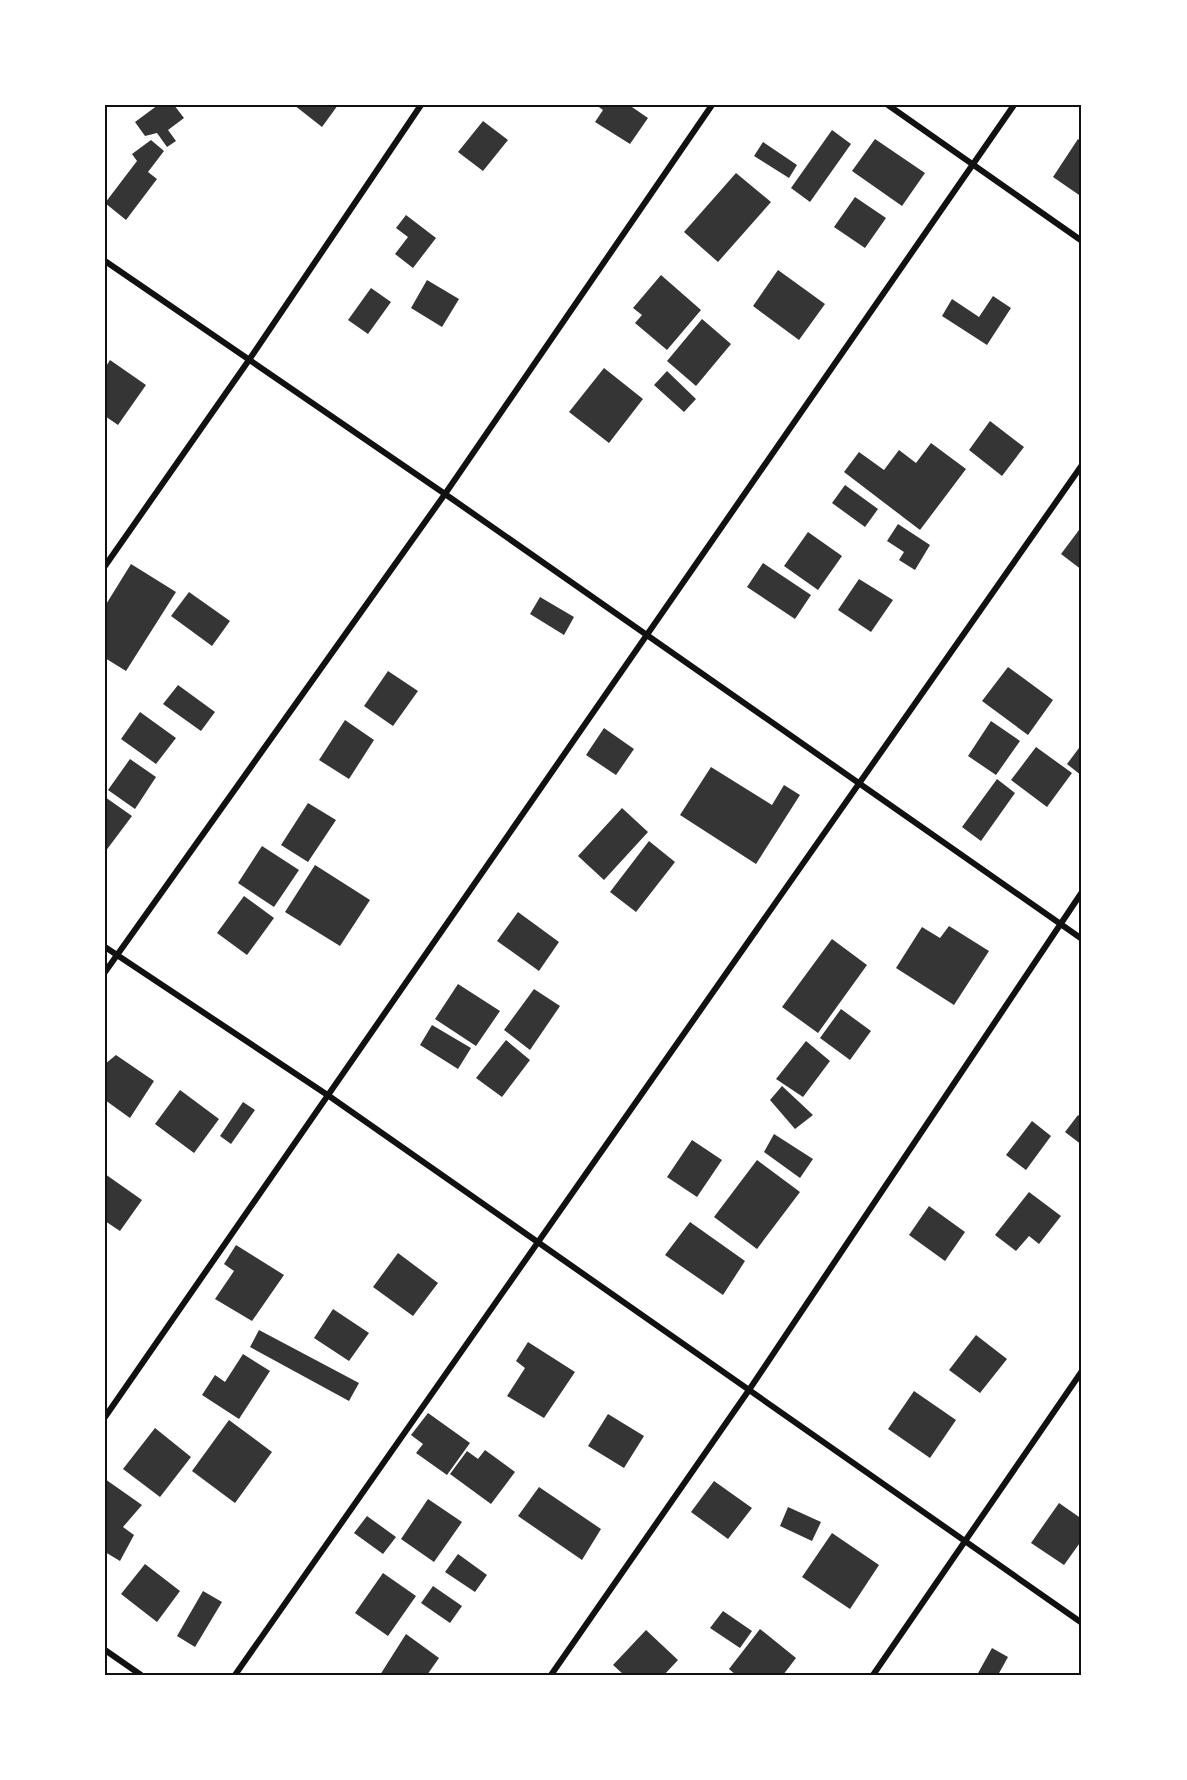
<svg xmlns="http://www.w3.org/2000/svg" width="1187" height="1780" font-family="'PT Sans',sans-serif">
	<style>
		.building { fill: #353535 }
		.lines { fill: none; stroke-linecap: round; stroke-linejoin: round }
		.minor { stroke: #111; stroke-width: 6 }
		.neatline { fill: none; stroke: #111; stroke-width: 2 }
	</style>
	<rect width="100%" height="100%" fill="#fff"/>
	<path class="building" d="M 158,105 L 174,105 L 184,118 L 168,130 L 176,141 L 167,147 L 157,133 L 145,136 L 135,122 Z
		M 294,105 L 338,105 L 322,127 Z
		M 596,105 L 629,105 L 648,118 L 630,144 L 595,122 L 603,110 Z
		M 483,121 L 508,140 L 483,171 L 458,152 Z
		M 832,130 L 851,144 L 810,202 L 791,188 Z
		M 875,139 L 925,173 L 902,206 L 852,171 Z
		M 1078,139 L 1082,142 L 1082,197 L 1053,177 Z
		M 151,140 L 164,151 L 148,172 L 157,179 L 126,220 L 105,203 L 137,161 L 132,154 Z
		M 763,142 L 797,165 L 789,178 L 754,156 Z
		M 736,173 L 771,202 L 718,262 L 684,232 Z
		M 855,197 L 886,218 L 865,248 L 834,227 Z
		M 406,215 L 436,238 L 413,268 L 395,254 L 408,237 L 396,228 Z
		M 778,270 L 825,304 L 799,340 L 753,306 Z
		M 661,275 L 701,310 L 667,350 L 635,323 L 642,315 L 633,308 Z
		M 427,280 L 459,299 L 442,327 L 411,308 Z
		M 371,288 L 391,302 L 368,334 L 348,320 Z
		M 993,296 L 1011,308 L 987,345 L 942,316 L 952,299 L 979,317 Z
		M 702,319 L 731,344 L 696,386 L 667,361 Z
		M 110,360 L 146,385 L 118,425 L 105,416 L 105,368 Z
		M 604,368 L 643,399 L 609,443 L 569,412 Z
		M 667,371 L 696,399 L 684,412 L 654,385 Z
		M 990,421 L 1024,447 L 1002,476 L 969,450 Z
		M 931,443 L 966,469 L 920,530 L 844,472 L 859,452 L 884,470 L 899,450 L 916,463 Z
		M 845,485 L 878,509 L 865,527 L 832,503 Z
		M 898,524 L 930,545 L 915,570 L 899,560 L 904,552 L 887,541 Z
		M 1082,526 L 1082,570 L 1061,554 Z
		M 808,532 L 842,556 L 818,590 L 784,566 Z
		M 763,563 L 811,595 L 795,619 L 747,587 Z
		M 131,564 L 176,592 L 126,671 L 105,658 L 105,606 Z
		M 859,579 L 893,600 L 871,632 L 838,610 Z
		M 189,592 L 230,621 L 212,646 L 171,616 Z
		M 540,597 L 574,617 L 564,635 L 530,614 Z
		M 1008,667 L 1053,700 L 1028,735 L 982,701 Z
		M 388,671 L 418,691 L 393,726 L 364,706 Z
		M 178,685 L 215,712 L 201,731 L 163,704 Z
		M 140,712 L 176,738 L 156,764 L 121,739 Z
		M 345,720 L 374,740 L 349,779 L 319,760 Z
		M 991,721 L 1020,741 L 996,775 L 968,756 Z
		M 604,728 L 634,749 L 616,775 L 586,755 Z
		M 1082,744 L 1082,776 L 1067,764 Z
		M 1036,747 L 1072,773 L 1047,807 L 1011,780 Z
		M 130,759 L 156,777 L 135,809 L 108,790 Z
		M 711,767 L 772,805 L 784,785 L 800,795 L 756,864 L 680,815 Z
		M 997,779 L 1015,793 L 981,841 L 962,827 Z
		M 105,797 L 132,816 L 105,852 Z
		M 308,803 L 336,820 L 308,862 L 281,845 Z
		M 622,808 L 648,832 L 604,880 L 578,856 Z
		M 649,841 L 675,862 L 636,912 L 610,892 Z
		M 262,846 L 299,870 L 274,907 L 238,883 Z
		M 315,865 L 370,900 L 340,946 L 285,912 Z
		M 244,896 L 274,918 L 247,955 L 217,933 Z
		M 518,912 L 559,942 L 539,971 L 497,941 Z
		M 949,926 L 989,951 L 954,1005 L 896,968 L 922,927 L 940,938 Z
		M 832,939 L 867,965 L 818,1033 L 782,1007 Z
		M 458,984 L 500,1011 L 476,1046 L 435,1019 Z
		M 534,989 L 560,1006 L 530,1050 L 504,1030 Z
		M 841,1009 L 871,1031 L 850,1060 L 820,1038 Z
		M 432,1025 L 471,1048 L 458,1069 L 420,1045 Z
		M 506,1040 L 530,1060 L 502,1097 L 476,1078 Z
		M 806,1041 L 830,1061 L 803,1097 L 776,1079 Z
		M 116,1055 L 154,1081 L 130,1118 L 105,1100 L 105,1064 Z
		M 782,1086 L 813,1115 L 795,1129 L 770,1100 Z
		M 180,1090 L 219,1119 L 194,1153 L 155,1124 Z
		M 243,1102 L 255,1110 L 231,1144 L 220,1136 Z
		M 1078,1115 L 1082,1118 L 1082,1145 L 1065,1132 Z
		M 1032,1121 L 1051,1136 L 1026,1170 L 1006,1155 Z
		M 774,1134 L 813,1159 L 800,1178 L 764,1152 Z
		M 692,1140 L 722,1160 L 697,1197 L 667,1177 Z
		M 757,1160 L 800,1192 L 757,1249 L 714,1217 Z
		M 105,1174 L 142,1200 L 120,1231 L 105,1221 Z
		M 1029,1192 L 1061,1216 L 1039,1244 L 1029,1236 L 1016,1251 L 995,1235 Z
		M 929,1206 L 965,1232 L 945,1261 L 909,1235 Z
		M 690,1222 L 745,1261 L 723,1295 L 665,1255 Z
		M 236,1245 L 284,1275 L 252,1321 L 215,1299 L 234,1271 L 224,1264 Z
		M 398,1253 L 438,1283 L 413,1316 L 373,1287 Z
		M 333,1309 L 369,1333 L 349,1361 L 314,1338 Z
		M 259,1330 L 359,1383 L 349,1401 L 250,1347 Z
		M 976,1335 L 1007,1359 L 980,1393 L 949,1370 Z
		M 528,1342 L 575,1372 L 544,1418 L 507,1396 L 525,1368 L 516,1361 Z
		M 243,1354 L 270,1371 L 239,1419 L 202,1395 L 215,1375 L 225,1382 Z
		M 914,1391 L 956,1420 L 930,1458 L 888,1429 Z
		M 428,1413 L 470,1443 L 447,1475 L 416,1453 L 423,1444 L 411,1435 Z
		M 608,1414 L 644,1436 L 624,1468 L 588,1446 Z
		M 229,1420 L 272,1452 L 235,1503 L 192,1471 Z
		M 155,1428 L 191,1457 L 160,1497 L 123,1469 Z
		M 485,1450 L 515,1472 L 491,1504 L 450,1474 L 467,1451 L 478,1459 Z
		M 105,1479 L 142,1505 L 123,1527 L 134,1535 L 120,1561 L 105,1552 Z
		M 714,1481 L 752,1508 L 728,1539 L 691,1512 Z
		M 539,1487 L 601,1529 L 582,1560 L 518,1516 Z
		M 428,1499 L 462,1522 L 434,1562 L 401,1539 Z
		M 1059,1503 L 1082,1519 L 1082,1540 L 1064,1565 L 1031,1543 Z
		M 788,1507 L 821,1522 L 812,1541 L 780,1526 Z
		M 367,1516 L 396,1537 L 383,1554 L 354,1533 Z
		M 832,1533 L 879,1565 L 850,1609 L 802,1577 Z
		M 458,1554 L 487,1575 L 475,1592 L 445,1572 Z
		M 145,1564 L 180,1591 L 157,1622 L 121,1594 Z
		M 383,1573 L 416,1596 L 388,1636 L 355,1613 Z
		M 433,1586 L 462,1606 L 450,1623 L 421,1603 Z
		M 203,1591 L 222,1602 L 195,1647 L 177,1636 Z
		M 723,1611 L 752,1631 L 740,1648 L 710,1628 Z
		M 760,1629 L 796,1658 L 783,1675 L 736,1675 L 729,1669 Z
		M 646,1630 L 678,1660 L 664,1675 L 624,1675 L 613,1665 Z
		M 406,1634 L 439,1658 L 427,1675 L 380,1675 Z
		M 992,1648 L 1008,1657 L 998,1675 L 977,1675 Z"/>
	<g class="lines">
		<path class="minor" d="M 888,105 L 1082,241
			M 105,261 L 445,494 L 1082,939
			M 105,566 L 249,360 L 421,105
			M 105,947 L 329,1096 L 1082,1623
			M 105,972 L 445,494 L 712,105
			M 105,1417 L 1014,105
			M 105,1650 L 141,1675
			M 235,1675 L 1082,465
			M 551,1675 L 749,1390 L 1082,892
			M 873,1675 L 1082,1371"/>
	</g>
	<rect width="1187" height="1780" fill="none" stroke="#ffffff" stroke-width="213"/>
	<rect x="106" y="106" width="974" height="1568" class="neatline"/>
</svg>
